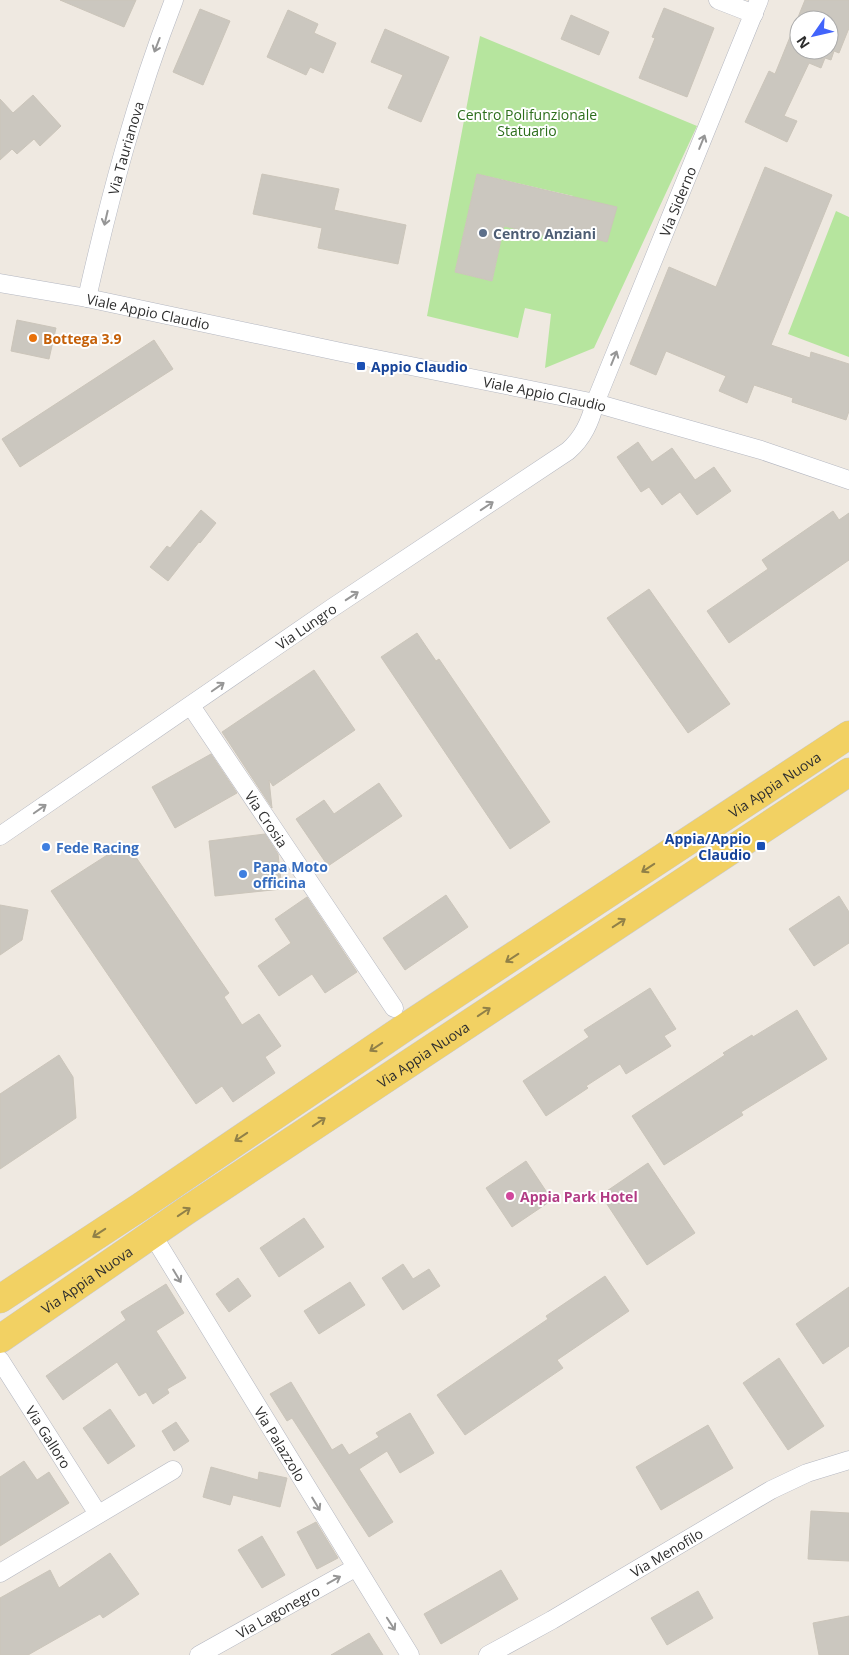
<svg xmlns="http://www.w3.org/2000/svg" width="849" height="1655" font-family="'Open Sans',sans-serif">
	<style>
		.green { fill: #b6e59e; fill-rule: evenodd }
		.building { fill: #cbc7bf; stroke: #cbc5ba; fill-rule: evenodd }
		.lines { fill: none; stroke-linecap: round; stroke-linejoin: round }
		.minor-casing { stroke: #b4b7c1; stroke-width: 19 }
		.primary-casing { stroke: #c9c9c9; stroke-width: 29 }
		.minor { stroke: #fff; stroke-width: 18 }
		.primary { stroke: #f2d163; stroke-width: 28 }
		.oneway { stroke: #969696 }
		.oneway2 { stroke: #908048 }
		.service-dot { fill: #5c6f8a; stroke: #fff; stroke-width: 2 }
		.food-dot { fill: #e8710a; stroke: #fff; stroke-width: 2 }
		.transit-dot { fill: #1a4fb4; stroke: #fff; stroke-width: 2 }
		.shop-dot { fill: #3f7fe0; stroke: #fff; stroke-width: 2 }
		.hotel-dot { fill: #d1479c; stroke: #fff; stroke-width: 2 }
		.labels { text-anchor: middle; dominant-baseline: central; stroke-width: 4; stroke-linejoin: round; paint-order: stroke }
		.park-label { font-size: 14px; fill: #2c6e1b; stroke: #fff }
		.street-label { font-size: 14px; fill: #2e2e2e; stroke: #fff }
		.service-label { font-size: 14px; font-weight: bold; fill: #4e5e75; stroke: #fff; text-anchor: start }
		.food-label { font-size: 14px; font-weight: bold; fill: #c56008; stroke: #fff; text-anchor: start }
		.transit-label { font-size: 14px; font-weight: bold; fill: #164399; stroke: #fff; text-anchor: start }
		.shop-label { font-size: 14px; font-weight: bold; fill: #366cbe; stroke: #fff; text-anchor: start }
		.hotel-label { font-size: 14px; font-weight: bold; fill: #b23c85; stroke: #fff; text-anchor: start }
	</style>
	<rect width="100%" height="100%" fill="#efe9e1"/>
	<path class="green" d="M 480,36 L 697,126 L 594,348 L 545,368 L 551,314 L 525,308 L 518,338 L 427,316 ZM 477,174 L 573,196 L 563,239 L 504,226 L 492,281 L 455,272 Z
		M 836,211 L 849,217 L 849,357 L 788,334 Z"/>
	<path class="building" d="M 60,0 L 136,0 L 124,27 Z
		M 805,0 L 849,0 L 849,28 L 839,53 L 834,51 L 831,60 L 825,58 L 821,68 L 809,63 L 784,116 L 797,121 L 787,142 L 745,122 L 769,71 L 775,74 ZM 799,20 L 829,20 L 829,50 L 799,50 Z
		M 664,8 L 714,28 L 687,97 L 639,78 L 655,38 L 652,37 Z
		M 200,9 L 230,21 L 203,85 L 173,72 Z
		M 288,10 L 318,24 L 314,33 L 336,43 L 323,73 L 310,67 L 306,75 L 267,57 Z
		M 571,15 L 609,32 L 599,55 L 561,39 Z
		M 385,29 L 449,57 L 421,122 L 388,108 L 403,75 L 371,62 Z
		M 33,95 L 61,126 L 40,146 L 34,139 L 17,154 L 12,149 L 0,160 L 0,99 L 13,113 Z
		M 765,167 L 832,195 L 771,345 L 810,358 L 811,352 L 849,364 L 849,411 L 846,420 L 792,402 L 793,398 L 754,385 L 747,403 L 719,391 L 726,376 L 666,351 L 656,375 L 630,364 L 669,267 L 716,287 Z
		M 262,174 L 339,189 L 334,210 L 406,225 L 398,264 L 318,248 L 322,228 L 253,214 Z
		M 477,174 L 617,207 L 607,242 L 565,231 L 563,240 L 504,226 L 492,281 L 455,272 Z
		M 17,320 L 56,328 L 49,359 L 11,351 Z
		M 154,340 L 173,369 L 20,467 L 2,439 Z
		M 638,442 L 652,462 L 672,448 L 695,480 L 714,467 L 731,491 L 697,515 L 680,492 L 662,505 L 649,487 L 641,492 L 617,457 Z
		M 201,510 L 216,523 L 200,543 L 199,542 L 168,581 L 150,567 L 167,546 L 170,548 Z
		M 833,511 L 839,520 L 849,513 L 849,560 L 729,643 L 707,611 L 768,569 L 762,560 Z
		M 649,589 L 730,704 L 688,733 L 607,618 Z
		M 417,633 L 436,661 L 439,659 L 550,822 L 510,849 L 381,657 Z
		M 314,670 L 355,730 L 273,786 L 269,780 L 272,808 L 222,732 Z
		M 211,754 L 237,793 L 175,828 L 152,787 Z
		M 379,783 L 402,816 L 328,866 L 296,819 L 324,800 L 334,814 Z
		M 265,834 L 278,854 L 282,889 L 215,896 L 209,841 Z
		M 131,850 L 229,993 L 224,997 L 242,1025 L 259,1014 L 281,1046 L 265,1057 L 275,1073 L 233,1102 L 222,1086 L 196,1104 L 51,891 L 112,852 Z
		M 446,895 L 468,927 L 405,970 L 383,938 Z
		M 839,896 L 849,912 L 849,943 L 814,966 L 789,929 Z
		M 307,897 L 357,972 L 325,993 L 312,974 L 279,996 L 258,966 L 291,943 L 275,919 Z
		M 0,905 L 28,910 L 22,940 L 0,955 Z
		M 650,988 L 676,1029 L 664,1036 L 671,1046 L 626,1074 L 620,1064 L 586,1086 L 588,1088 L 546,1116 L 523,1081 L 589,1037 L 584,1030 Z
		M 797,1010 L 827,1059 L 741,1112 L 743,1115 L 664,1165 L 632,1116 L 725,1055 L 723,1053 L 752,1035 L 753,1037 Z
		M 59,1055 L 73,1077 L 76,1118 L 0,1169 L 0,1094 Z
		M 526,1161 L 552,1200 L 512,1227 L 486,1188 Z
		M 648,1163 L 695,1233 L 647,1265 L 601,1195 Z
		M 304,1218 L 324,1247 L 279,1277 L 260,1248 Z
		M 403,1264 L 413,1279 L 429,1269 L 440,1286 L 403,1310 L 382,1278 Z
		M 605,1276 L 629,1311 L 557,1360 L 563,1368 L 465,1435 L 437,1395 L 548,1319 L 546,1316 Z
		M 238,1278 L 251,1296 L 229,1312 L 216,1294 Z
		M 350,1282 L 365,1305 L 319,1334 L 304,1311 Z
		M 166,1284 L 184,1313 L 156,1331 L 186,1378 L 167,1389 L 169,1393 L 153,1404 L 146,1392 L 139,1396 L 117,1362 L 63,1400 L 46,1376 L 126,1320 L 121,1312 Z
		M 849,1287 L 849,1346 L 823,1364 L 796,1324 Z
		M 779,1358 L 824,1426 L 788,1450 L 743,1383 Z
		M 291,1382 L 332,1450 L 342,1444 L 349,1455 L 379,1437 L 376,1433 L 410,1413 L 434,1453 L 400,1473 L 387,1451 L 359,1469 L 393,1522 L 369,1537 L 292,1418 L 287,1421 L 270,1394 Z
		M 110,1409 L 135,1446 L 108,1464 L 83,1428 Z
		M 176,1422 L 189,1441 L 174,1451 L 162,1431 Z
		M 708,1425 L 733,1468 L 661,1510 L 636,1467 Z
		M 24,1461 L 37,1480 L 49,1472 L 69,1503 L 0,1546 L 0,1477 Z
		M 211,1467 L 258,1480 L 259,1472 L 287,1478 L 280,1507 L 233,1495 L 230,1505 L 203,1497 Z
		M 811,1511 L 849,1513 L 849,1561 L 808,1559 Z
		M 316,1522 L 338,1558 L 317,1569 L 297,1532 Z
		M 262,1536 L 285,1575 L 262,1588 L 238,1550 Z
		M 110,1553 L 139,1594 L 103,1618 L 100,1614 L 28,1655 L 0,1655 L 0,1598 L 50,1570 L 59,1588 Z
		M 501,1570 L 518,1599 L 441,1644 L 424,1614 Z
		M 698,1591 L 713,1618 L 667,1645 L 651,1618 Z
		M 849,1616 L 849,1655 L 819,1655 L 813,1623 Z
		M 369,1633 L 383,1655 L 331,1655 Z"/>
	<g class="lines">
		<defs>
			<g id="minor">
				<path d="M 718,0 L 754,14"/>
				<path id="s1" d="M 0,283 L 87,298 L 341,352 L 595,403 L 761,450 L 849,480"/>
				<path id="s2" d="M 87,298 C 110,196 136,98 174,0"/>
				<path id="s3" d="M 191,706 L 394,1008"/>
				<path id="s4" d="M 0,836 L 332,608 L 568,451 C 583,438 590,422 595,403 L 759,0"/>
				<path id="s5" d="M 152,1234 L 410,1655"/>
				<path id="s6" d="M 0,1360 L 98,1514"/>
				<path d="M 0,1573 L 173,1470"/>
				<path id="s7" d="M 199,1655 L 355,1568"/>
				<path id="s8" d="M 488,1655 L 552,1620 L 771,1490 L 807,1473 L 849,1460"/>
			</g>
			<g id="primary">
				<path id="s9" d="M 0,1299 L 140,1207 L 407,1026 L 849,735"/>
				<path id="s10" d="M 0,1339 L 186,1211 L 849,772"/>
			</g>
		</defs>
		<use href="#minor" class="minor-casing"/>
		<use href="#primary" class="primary-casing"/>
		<use href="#minor" class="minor"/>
		<use href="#primary" class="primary"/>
	</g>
	<defs><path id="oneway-shaft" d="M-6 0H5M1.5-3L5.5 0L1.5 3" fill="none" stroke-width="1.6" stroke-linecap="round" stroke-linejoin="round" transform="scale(1.25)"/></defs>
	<g class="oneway">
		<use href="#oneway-shaft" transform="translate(157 45) rotate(111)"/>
		<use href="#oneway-shaft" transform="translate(702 142) rotate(-68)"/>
		<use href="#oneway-shaft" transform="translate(106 218) rotate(103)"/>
		<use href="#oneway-shaft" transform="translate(614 358) rotate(-68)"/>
		<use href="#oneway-shaft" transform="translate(487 506) rotate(-34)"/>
		<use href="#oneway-shaft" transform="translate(352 596) rotate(-33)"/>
		<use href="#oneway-shaft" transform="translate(218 687) rotate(-35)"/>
		<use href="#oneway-shaft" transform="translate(40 809) rotate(-35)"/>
		<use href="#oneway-shaft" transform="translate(177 1276) rotate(59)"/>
		<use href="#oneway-shaft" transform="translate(316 1504) rotate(59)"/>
		<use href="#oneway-shaft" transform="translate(334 1580) rotate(-29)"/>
		<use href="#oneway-shaft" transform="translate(391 1624) rotate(57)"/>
	</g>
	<g class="oneway2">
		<use href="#oneway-shaft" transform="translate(648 868) rotate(147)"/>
		<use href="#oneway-shaft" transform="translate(619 923) rotate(-33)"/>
		<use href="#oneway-shaft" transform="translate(512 958) rotate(147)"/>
		<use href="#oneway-shaft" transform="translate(484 1012) rotate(-34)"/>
		<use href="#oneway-shaft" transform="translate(376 1047) rotate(146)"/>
		<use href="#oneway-shaft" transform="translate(319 1122) rotate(-34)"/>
		<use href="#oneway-shaft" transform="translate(241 1137) rotate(146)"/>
		<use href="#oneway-shaft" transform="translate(184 1212) rotate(-34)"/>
		<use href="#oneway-shaft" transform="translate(99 1233) rotate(147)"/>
	</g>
	<circle class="service-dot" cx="483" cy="233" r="5"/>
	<circle class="food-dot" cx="33" cy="338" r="5"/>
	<g class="transit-dot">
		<rect x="356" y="361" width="10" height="10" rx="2.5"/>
		<rect x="756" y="841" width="10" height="10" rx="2.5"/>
	</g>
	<g class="shop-dot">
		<circle cx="46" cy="847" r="5"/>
		<circle cx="243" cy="874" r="5"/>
	</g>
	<circle class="hotel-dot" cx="510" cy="1196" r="5"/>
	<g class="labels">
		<g class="park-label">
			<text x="527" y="114">Centro Polifunzionale<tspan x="527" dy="16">Statuario</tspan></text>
		</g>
		<g class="street-label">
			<text stroke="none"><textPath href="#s2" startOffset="155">Via Taurianova</textPath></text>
			<text stroke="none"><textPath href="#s4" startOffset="960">Via Siderno</textPath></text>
			<text stroke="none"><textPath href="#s1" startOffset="151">Viale Appio Claudio</textPath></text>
			<text stroke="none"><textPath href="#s1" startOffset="556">Viale Appio Claudio</textPath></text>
			<text stroke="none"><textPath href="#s4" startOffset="371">Via Lungro</textPath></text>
			<text stroke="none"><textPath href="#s9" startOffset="930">Via Appia Nuova</textPath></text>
			<text stroke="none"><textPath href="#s3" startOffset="136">Via Crosia</textPath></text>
			<text stroke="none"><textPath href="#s10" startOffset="510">Via Appia Nuova</textPath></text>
			<text stroke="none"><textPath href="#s10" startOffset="105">Via Appia Nuova</textPath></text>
			<text stroke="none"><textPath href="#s6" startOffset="91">Via Galloro</textPath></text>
			<text stroke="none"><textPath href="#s5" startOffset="246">Via Palazzolo</textPath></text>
			<text stroke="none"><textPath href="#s8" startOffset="206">Via Menofilo</textPath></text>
			<text stroke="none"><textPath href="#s7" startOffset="90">Via Lagonegro</textPath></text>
		</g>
		<g class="service-label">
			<text x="493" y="233">Centro Anziani</text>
		</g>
		<g class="food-label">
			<text x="43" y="338">Bottega 3.9</text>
		</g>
		<g class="transit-label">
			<text x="371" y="366">Appio Claudio</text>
			<text x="751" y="838" text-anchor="end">Appia/Appio<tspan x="751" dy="16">Claudio</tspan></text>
		</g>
		<g class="shop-label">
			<text x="56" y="847">Fede Racing</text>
			<text x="253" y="866">Papa Moto<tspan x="253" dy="16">officina</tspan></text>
		</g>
		<g class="hotel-label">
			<text x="520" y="1196">Appia Park Hotel</text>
		</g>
	</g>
	<g transform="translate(814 35) rotate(236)"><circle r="24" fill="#ffffff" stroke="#ababab"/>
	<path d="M0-4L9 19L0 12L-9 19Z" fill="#4264fb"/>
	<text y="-8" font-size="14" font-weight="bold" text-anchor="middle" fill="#2e2e2e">N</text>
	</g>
</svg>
